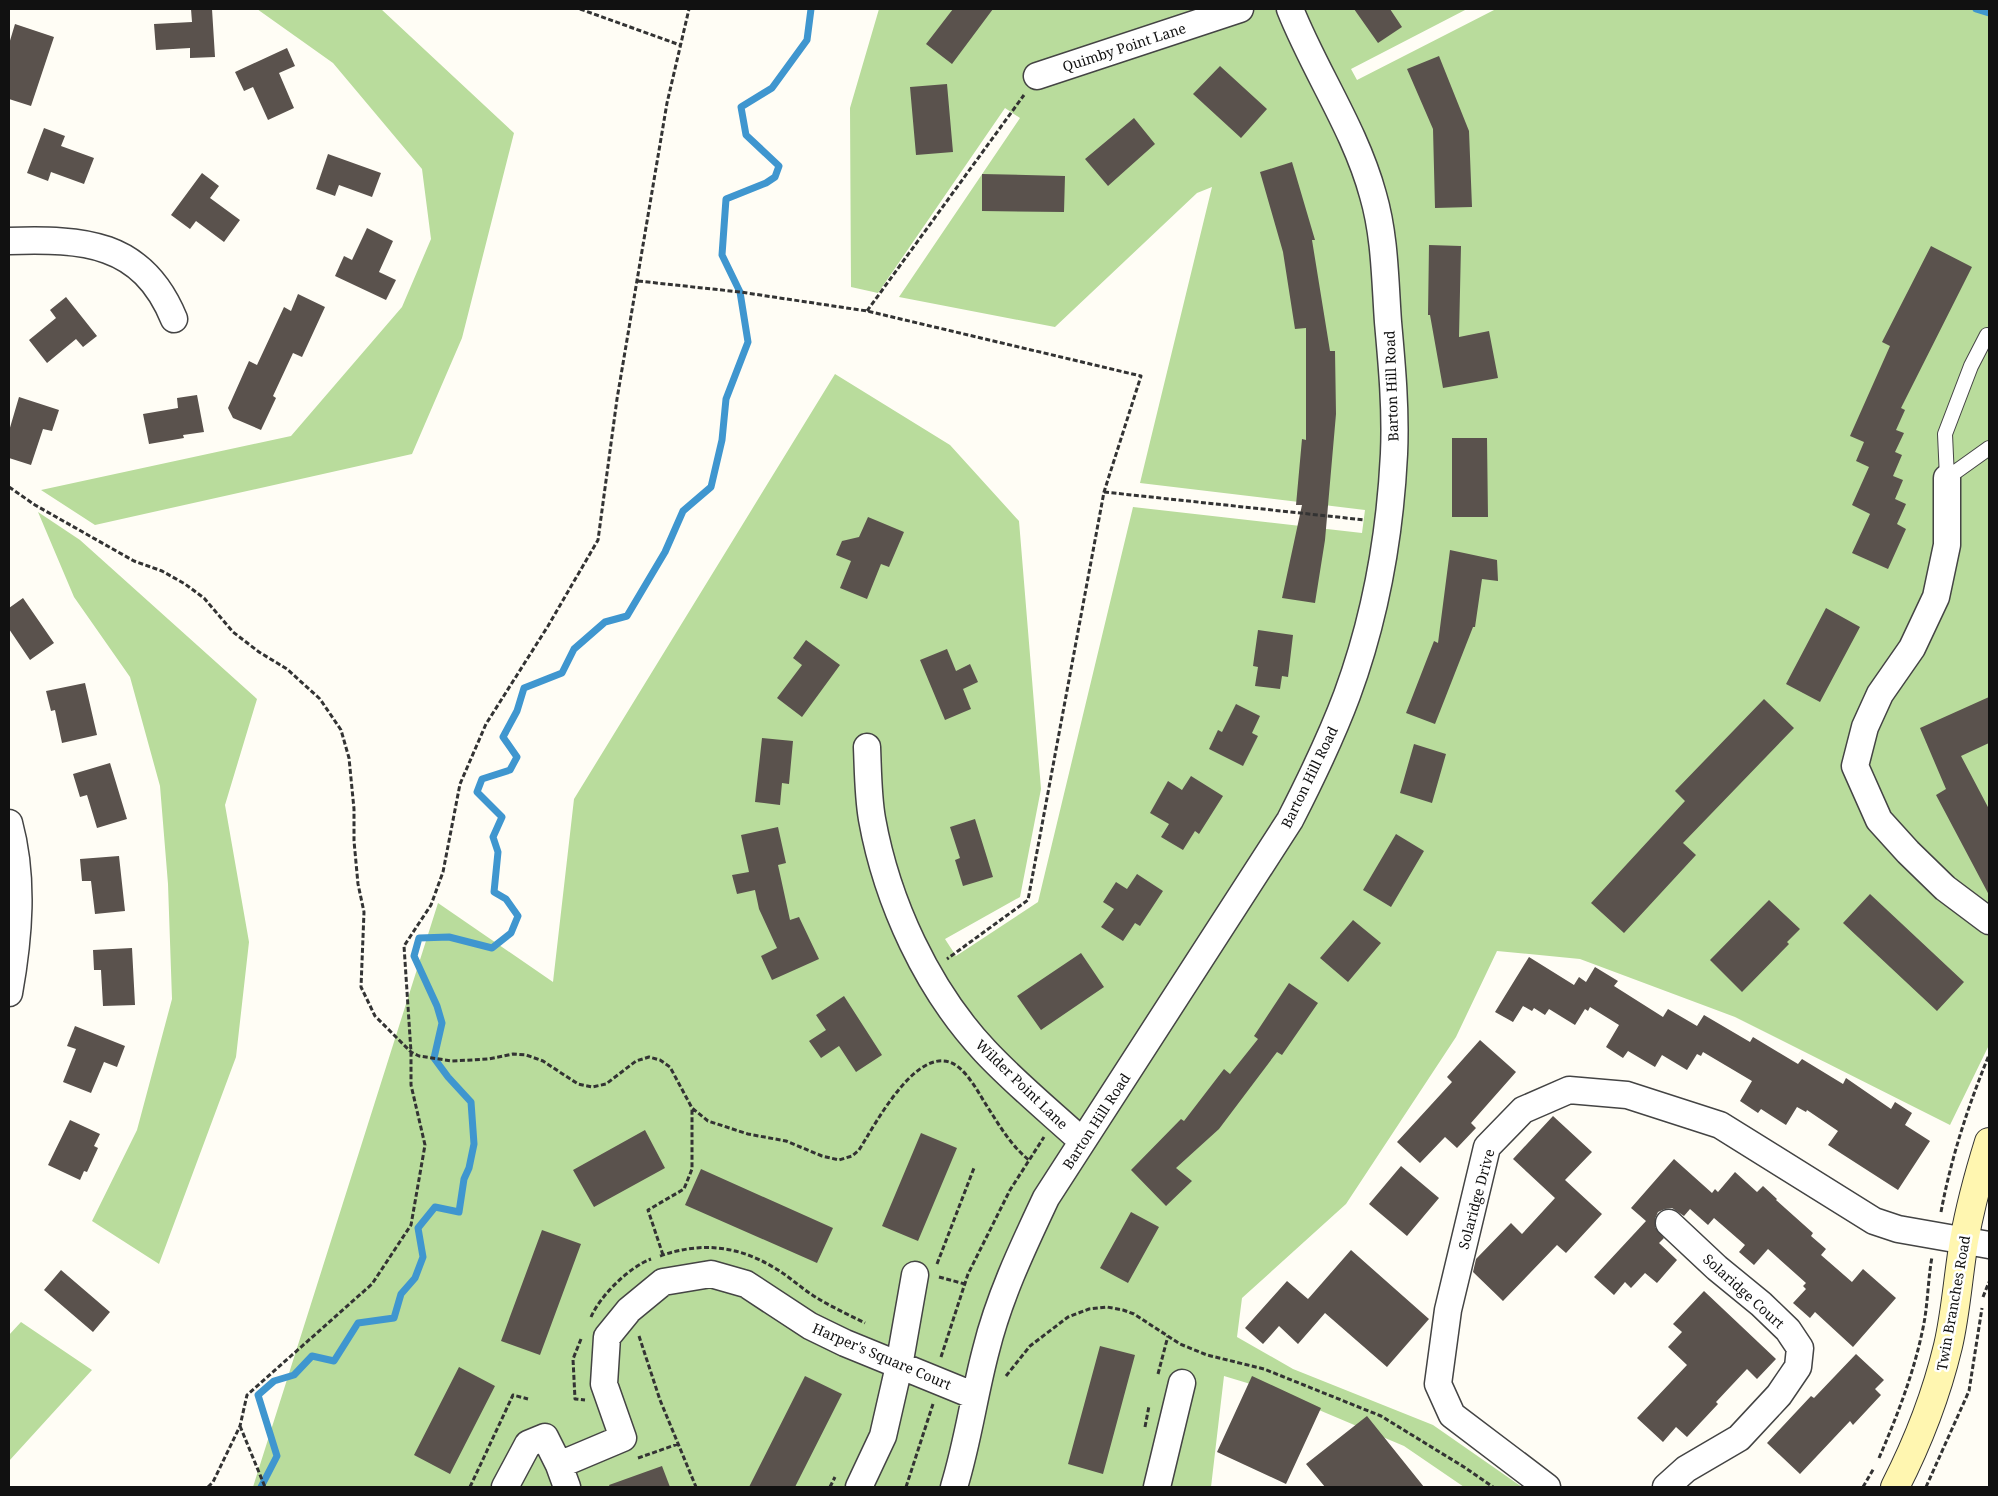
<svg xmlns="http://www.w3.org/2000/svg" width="1998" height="1496" font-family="'Noto Serif',serif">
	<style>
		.forest { fill: #b9dc9c }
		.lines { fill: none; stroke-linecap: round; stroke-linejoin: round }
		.stream { stroke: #3f96cf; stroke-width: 7 }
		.building { fill: #5a524d }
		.lane-casing { stroke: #444; stroke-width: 16 }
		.street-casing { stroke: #444; stroke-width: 29 }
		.secondary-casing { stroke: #333; stroke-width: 30 }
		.path { stroke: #333; stroke-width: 3; stroke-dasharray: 5 2.5; stroke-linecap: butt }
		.lane { stroke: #fff; stroke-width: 14 }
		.street { stroke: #fff; stroke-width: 26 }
		.secondary { stroke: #fff6b0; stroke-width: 28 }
		.labels { text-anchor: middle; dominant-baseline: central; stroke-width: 5; stroke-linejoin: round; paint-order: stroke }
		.street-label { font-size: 14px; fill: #111; stroke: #fff }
	</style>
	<rect width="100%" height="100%" fill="#fffdf5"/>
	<path class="forest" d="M 257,9 L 381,9 L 514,133 L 462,338 L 412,454 L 95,525 L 41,490 L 291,436 L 402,307 L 431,239 L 422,169 L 333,63 Z
		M 879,9 L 1467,9 L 1351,69 L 1357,80 L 1496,9 L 1989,9 L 1989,1045 L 1950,1125 L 1735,1017 L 1580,959 L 1497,951 L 1456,1037 L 1346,1204 L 1242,1298 L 1237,1337 L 1293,1369 L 1433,1425 L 1522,1487 L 1464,1487 L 1404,1446 L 1274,1391 L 1224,1376 L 1211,1487 L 253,1487 L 438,903 L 553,982 L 574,799 L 835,374 L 950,445 L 1019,521 L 1041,789 L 1020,897 L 945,939 L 956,956 L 1038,902 L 1133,507 L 1362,533 L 1365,510 L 1140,483 L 1212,187 L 1197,193 L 1055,327 L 899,297 L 1020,118 L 1005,108 L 878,293 L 851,287 L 850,108 Z
		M 38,512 L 80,540 L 257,699 L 225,805 L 249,942 L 236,1057 L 159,1264 L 92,1221 L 137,1130 L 172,999 L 168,884 L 160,786 L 130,677 L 74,597 Z
		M 21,1322 L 92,1370 L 9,1461 L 9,1335 Z"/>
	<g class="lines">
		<path class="stream" d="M 1976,9 L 1989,13
			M 261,1487 L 277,1456 L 258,1395 L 274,1381 L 294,1375 L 312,1356 L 334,1361 L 358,1323 L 394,1318 L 401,1294 L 415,1278 L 423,1257 L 418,1228 L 435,1207 L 459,1212 L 464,1179 L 469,1168 L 474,1144 L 471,1102 L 448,1077 L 434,1058 L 442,1023 L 437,1006 L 414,956 L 419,938 L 449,937 L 492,948 L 511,933 L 518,916 L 506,899 L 494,892 L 498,852 L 493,837 L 502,817 L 477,792 L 482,779 L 510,770 L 517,757 L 503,737 L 517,711 L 524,688 L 562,673 L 574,649 L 605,622 L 627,616 L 665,552 L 683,511 L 711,487 L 722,440 L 726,399 L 748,342 L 740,292 L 722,255 L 726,199 L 766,183 L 775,177 L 779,166 L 746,135 L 741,107 L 772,88 L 807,40 L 811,9"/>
	</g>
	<path class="building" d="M 191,9 L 212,9 L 215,57 L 190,58 L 190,48 L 156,50 L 154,24 L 192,22 Z
		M 953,9 L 993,9 L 952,64 L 926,44 Z
		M 1354,9 L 1390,9 L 1402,27 L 1378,43 Z
		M 15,24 L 54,37 L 31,106 L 9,99 L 9,44 Z
		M 287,48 L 295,66 L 279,73 L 294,108 L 268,120 L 253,87 L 244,91 L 235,72 Z
		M 1439,56 L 1469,131 L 1472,207 L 1435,208 L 1433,129 L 1407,69 Z
		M 1220,66 L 1267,109 L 1241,138 L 1193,94 Z
		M 947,84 L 953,152 L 916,155 L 910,87 Z
		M 1134,118 L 1155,144 L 1108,186 L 1085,159 Z
		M 44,128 L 65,136 L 61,146 L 94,158 L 84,184 L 51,172 L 48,181 L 27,173 Z
		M 328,154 L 381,173 L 372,197 L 339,185 L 335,196 L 316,189 Z
		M 1292,162 L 1315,240 L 1312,240 L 1330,351 L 1335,351 L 1336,414 L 1325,540 L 1315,603 L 1282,598 L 1302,505 L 1296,505 L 1302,439 L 1306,440 L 1306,328 L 1295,329 L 1283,252 L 1260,172 Z
		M 202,173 L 219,186 L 210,198 L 240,220 L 224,242 L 196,221 L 190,229 L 171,215 Z
		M 982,174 L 1065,176 L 1064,212 L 982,211 Z
		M 367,228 L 393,241 L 379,272 L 396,280 L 386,300 L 335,276 L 344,256 L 352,260 Z
		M 1429,245 L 1461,246 L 1459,337 L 1489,331 L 1498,378 L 1443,388 L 1430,315 L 1428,315 Z
		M 1931,246 L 1972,267 L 1901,408 L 1905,410 L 1896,430 L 1904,433 L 1895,452 L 1902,455 L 1893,476 L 1903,480 L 1895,499 L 1906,504 L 1897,524 L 1906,529 L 1888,569 L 1852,553 L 1870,514 L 1852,505 L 1869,467 L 1856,461 L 1864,442 L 1850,436 L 1890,346 L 1882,342 Z
		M 298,294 L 325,307 L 302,357 L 293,353 L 273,396 L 276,398 L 261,430 L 233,418 L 228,408 L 249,361 L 257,365 L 284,307 L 291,311 Z
		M 66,297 L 97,336 L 83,347 L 76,339 L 47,363 L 29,340 L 56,318 L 50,310 Z
		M 197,395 L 204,432 L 183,435 L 184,438 L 149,444 L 143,414 L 178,408 L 177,398 Z
		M 19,397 L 59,410 L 52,431 L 43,429 L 31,465 L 9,458 L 9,431 Z
		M 1452,438 L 1487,438 L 1488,517 L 1452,517 Z
		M 868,517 L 904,532 L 889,567 L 881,564 L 867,599 L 840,588 L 851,561 L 836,555 L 842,541 L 859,537 Z
		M 1450,550 L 1497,560 L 1498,581 L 1482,579 L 1475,627 L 1473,627 L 1435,724 L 1406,713 L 1434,641 L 1438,643 Z
		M 23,598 L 54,643 L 30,660 L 9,629 L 9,608 Z
		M 1826,608 L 1860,627 L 1820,702 L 1786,684 Z
		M 1258,630 L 1293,635 L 1288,677 L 1282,676 L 1280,689 L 1255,686 L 1258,667 L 1253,666 Z
		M 806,640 L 840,665 L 802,717 L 777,698 L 802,665 L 793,658 Z
		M 947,649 L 956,671 L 970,664 L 978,682 L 963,689 L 971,709 L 945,720 L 920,660 Z
		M 85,683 L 97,735 L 62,743 L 55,710 L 51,711 L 46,691 Z
		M 1989,697 L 1989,743 L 1961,756 L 1989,809 L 1989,895 L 1936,795 L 1946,789 L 1920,728 Z
		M 1764,699 L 1794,728 L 1683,843 L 1696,855 L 1624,933 L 1591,903 L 1685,801 L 1675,791 Z
		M 1236,704 L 1260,716 L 1252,733 L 1258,736 L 1243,766 L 1209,749 L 1218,730 L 1222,732 Z
		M 762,738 L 793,741 L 789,784 L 782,783 L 780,805 L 755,802 Z
		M 1414,744 L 1446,754 L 1432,803 L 1400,793 Z
		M 110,763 L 127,819 L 97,828 L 87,795 L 80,797 L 73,774 Z
		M 1191,776 L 1223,796 L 1199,834 L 1195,831 L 1183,850 L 1161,837 L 1169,824 L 1150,813 L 1168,781 L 1182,790 Z
		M 975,819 L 993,877 L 963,886 L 955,860 L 960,858 L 950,827 Z
		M 778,827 L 786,863 L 778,865 L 790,920 L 799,917 L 819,959 L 772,980 L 761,956 L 777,948 L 759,909 L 755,890 L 737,894 L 732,875 L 749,872 L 741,835 Z
		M 1396,834 L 1424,851 L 1391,907 L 1363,890 Z
		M 119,856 L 125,911 L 95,914 L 91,881 L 82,881 L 80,859 Z
		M 1137,874 L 1163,891 L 1140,926 L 1135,923 L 1123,941 L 1101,927 L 1114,909 L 1103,902 L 1116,882 L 1127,889 Z
		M 1870,894 L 1964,982 L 1937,1011 L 1843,923 Z
		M 1769,900 L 1800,929 L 1787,942 L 1789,944 L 1742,992 L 1710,960 Z
		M 1353,920 L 1381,943 L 1348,982 L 1320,958 Z
		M 132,948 L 135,1005 L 103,1006 L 101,970 L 94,970 L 93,950 Z
		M 1081,953 L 1104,987 L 1041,1030 L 1017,996 Z
		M 1529,957 L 1574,985 L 1579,977 L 1586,982 L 1595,967 L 1618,981 L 1614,986 L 1663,1017 L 1668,1009 L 1697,1026 L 1704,1015 L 1750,1042 L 1753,1037 L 1798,1064 L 1802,1059 L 1843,1084 L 1846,1078 L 1891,1109 L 1895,1102 L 1912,1113 L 1905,1125 L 1930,1141 L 1898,1190 L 1828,1145 L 1838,1131 L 1807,1110 L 1806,1112 L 1797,1107 L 1786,1125 L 1761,1109 L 1758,1113 L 1740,1101 L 1752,1081 L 1703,1052 L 1701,1056 L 1697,1054 L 1687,1070 L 1662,1055 L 1655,1067 L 1628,1051 L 1623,1058 L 1606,1047 L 1619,1025 L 1590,1007 L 1588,1011 L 1585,1009 L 1575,1025 L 1549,1009 L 1545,1015 L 1534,1008 L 1532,1011 L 1523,1006 L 1513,1022 L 1495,1012 Z
		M 1289,983 L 1318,1003 L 1282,1055 L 1277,1052 L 1219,1129 L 1176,1168 L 1192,1181 L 1166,1206 L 1131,1170 L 1181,1119 L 1184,1121 L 1224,1069 L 1230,1074 L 1258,1039 L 1254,1036 Z
		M 844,996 L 882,1055 L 856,1072 L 839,1046 L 821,1058 L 809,1041 L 826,1030 L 816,1015 Z
		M 75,1026 L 125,1046 L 117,1067 L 104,1062 L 91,1093 L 63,1082 L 76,1049 L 67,1046 Z
		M 1480,1040 L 1516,1072 L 1471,1123 L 1476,1128 L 1457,1148 L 1445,1137 L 1420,1163 L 1397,1142 L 1452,1082 L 1447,1077 Z
		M 1553,1116 L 1592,1152 L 1565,1180 L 1602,1214 L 1566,1253 L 1557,1245 L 1503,1301 L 1473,1272 L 1476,1259 L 1511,1223 L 1522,1234 L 1555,1198 L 1513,1159 Z
		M 70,1120 L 100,1134 L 94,1146 L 98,1148 L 87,1172 L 84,1171 L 80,1180 L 48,1165 Z
		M 645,1130 L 665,1168 L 594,1207 L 573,1170 Z
		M 921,1133 L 957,1148 L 918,1241 L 882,1226 Z
		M 1674,1159 L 1712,1193 L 1715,1189 L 1718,1192 L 1735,1172 L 1757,1192 L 1763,1186 L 1777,1199 L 1776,1200 L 1813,1233 L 1811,1236 L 1826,1249 L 1821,1255 L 1852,1282 L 1863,1269 L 1896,1298 L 1853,1347 L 1815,1312 L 1810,1318 L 1793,1303 L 1806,1289 L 1803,1286 L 1806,1283 L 1768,1249 L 1754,1265 L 1739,1252 L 1745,1245 L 1714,1218 L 1708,1225 L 1690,1209 L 1684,1216 L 1672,1208 L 1665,1209 L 1658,1212 L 1655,1219 L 1655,1227 L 1664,1238 L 1659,1243 L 1677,1260 L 1657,1283 L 1645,1273 L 1631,1288 L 1625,1282 L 1614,1295 L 1594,1277 L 1646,1221 L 1631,1208 Z
		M 1401,1166 L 1439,1198 L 1407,1236 L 1369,1204 Z
		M 701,1169 L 833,1228 L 817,1263 L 685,1205 Z
		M 1131,1212 L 1159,1227 L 1128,1283 L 1100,1268 Z
		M 542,1230 L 581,1244 L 540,1355 L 501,1341 Z
		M 1351,1250 L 1429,1319 L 1387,1367 L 1325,1313 L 1298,1344 L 1279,1326 L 1263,1344 L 1245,1328 L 1287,1281 L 1308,1299 Z
		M 61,1270 L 110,1312 L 93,1332 L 44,1290 Z
		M 1704,1291 L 1776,1359 L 1757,1379 L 1747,1369 L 1716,1402 L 1718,1404 L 1687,1437 L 1676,1427 L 1663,1442 L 1637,1418 L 1687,1365 L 1668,1347 L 1682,1332 L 1673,1324 Z
		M 1100,1346 L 1135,1355 L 1103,1474 L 1068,1464 Z
		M 1856,1354 L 1884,1380 L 1875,1389 L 1881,1395 L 1853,1425 L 1850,1421 L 1800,1474 L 1767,1443 L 1811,1396 L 1814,1398 Z
		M 459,1367 L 495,1386 L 450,1474 L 414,1455 Z
		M 805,1376 L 842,1394 L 795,1487 L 749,1487 Z
		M 1252,1376 L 1321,1408 L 1286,1484 L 1217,1452 Z
		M 1367,1416 L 1424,1487 L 1325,1487 L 1306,1464 Z
		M 662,1466 L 670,1487 L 610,1487 L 609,1485 Z"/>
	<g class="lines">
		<defs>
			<path id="lane" d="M 1947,478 L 1945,434 L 1971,366 L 1987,335 L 1989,337
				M 1947,478 L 1989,448"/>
			<path id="street" d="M 1037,76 L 1240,9
				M 9,241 C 83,239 142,241 174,319
				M 1947,478 L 1947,545 L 1936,597 L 1912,648 L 1880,694 L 1865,727 L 1855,766 L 1879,820 L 1908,852 L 1945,888 L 1989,921
				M 867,747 C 868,771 868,796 872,819 C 887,902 927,989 985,1051 C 1015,1083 1049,1111 1082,1141
				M 9,823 C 24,878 19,937 9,993
				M 559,1465 L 623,1438 L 604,1384 L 607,1337 L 629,1310 L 663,1282 L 711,1274 L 746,1284 L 810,1326 L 845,1343 L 975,1396
				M 505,1487 L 528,1444 L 545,1437 L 559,1465 L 567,1487
				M 859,1487 L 883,1436 L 899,1366 L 915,1275
				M 954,1487 C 968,1442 974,1395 986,1350 C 999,1297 1023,1247 1046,1198 L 1290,820 C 1311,779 1331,738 1347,695 C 1375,619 1390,535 1394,454 C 1396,410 1392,366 1388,322 C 1385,280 1385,236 1373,195 C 1355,129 1315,72 1290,9
				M 1157,1487 L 1182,1383
				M 1547,1487 L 1452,1415 L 1438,1384 L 1448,1310 L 1487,1147 L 1523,1110 L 1569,1090 L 1627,1095 L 1720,1125 L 1874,1221 L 1898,1229 L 1989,1245
				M 1666,1487 L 1686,1469 L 1739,1438 L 1779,1395 L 1798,1367 L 1800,1348 L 1788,1330 L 1761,1304 L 1717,1268 L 1669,1223"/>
			<path id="secondary" d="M 1895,1487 C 1918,1442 1936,1396 1948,1346 C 1956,1312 1958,1276 1964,1241 C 1970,1207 1979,1174 1989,1142"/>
		</defs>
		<use href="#lane" class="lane-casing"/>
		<use href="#street" class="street-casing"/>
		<use href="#secondary" class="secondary-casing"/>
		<path class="path" d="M 580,9 L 680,45
			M 638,281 L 740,292 L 867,311 L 1141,376 L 1104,492 L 1028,900 L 947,959
			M 867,311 L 1024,95
			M 9,487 L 35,505 L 134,561 L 162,571 L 185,584 L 204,598 L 233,632 L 259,652 L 287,669 L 320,699 L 341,730 L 349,758 L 354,809 L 354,841 L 358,884 L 364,912 L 361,987 L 375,1016 L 411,1052 L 419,1056 L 452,1061 L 489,1059 L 513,1054 L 526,1055 L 543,1061 L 578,1084 L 592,1087 L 606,1084 L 636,1061 L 649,1057 L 660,1060 L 670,1067 L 692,1108 L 708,1121 L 748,1134 L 786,1141 L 822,1156 L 839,1160 L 852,1156 L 859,1150 C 875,1125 919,1039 957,1066 C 969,1075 977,1090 985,1103 C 998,1123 1010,1145 1029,1160
			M 1104,492 L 1365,520
			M 1941,1212 C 1951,1158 1968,1106 1989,1055
			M 663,1255 L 648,1210 L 684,1189 L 692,1169 L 692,1108
			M 660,1256 C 700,1242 736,1245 773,1267 C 789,1276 802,1289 817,1298 C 832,1307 849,1315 865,1323
			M 937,1264 L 974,1168
			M 939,1277 L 965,1284
			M 1983,1297 L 1989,1282
			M 591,1317 C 600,1296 629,1267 651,1259
			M 639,1336 L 660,1400 L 696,1487
			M 581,1339 L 573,1359 L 575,1399 L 585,1400
			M 941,1357 L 968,1274 L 1010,1190 L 1044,1137
			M 1158,1374 L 1168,1336
			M 1006,1376 L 1030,1346 L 1068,1317 L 1089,1309 L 1107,1307 L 1123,1310 L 1134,1314 L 1180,1344 L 1207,1355 L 1264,1369 L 1381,1416 L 1464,1467 L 1493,1487
			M 240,1426 L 265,1487
			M 1145,1427 L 1149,1406
			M 638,1458 L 678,1444
			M 1879,1458 C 1898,1414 1915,1370 1924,1323 C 1928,1301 1928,1279 1932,1257
			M 208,1487 L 213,1482 L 240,1426 L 247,1395 L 372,1284 L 411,1225 L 425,1145 L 411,1085 L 411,1052 L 404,946 L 431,905 L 443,872 L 460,784 L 486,724 L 548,626 L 598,540 L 617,399 L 667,103 L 689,9
			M 470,1487 L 513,1395 L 528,1399
			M 830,1487 L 835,1477
			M 906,1487 L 933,1404
			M 1863,1487 L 1874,1468
			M 1926,1487 L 1969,1391 L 1982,1308"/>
		<use href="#lane" class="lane"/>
		<use href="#street" class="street"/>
		<use href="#secondary" class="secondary"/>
	</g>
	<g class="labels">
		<g class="street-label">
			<text transform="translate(1124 47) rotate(-18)">Quimby Point Lane</text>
			<text transform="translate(1391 386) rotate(-92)">Barton Hill Road</text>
			<text transform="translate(1309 777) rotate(-64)">Barton Hill Road</text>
			<text transform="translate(1022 1084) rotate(44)">Wilder Point Lane</text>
			<text transform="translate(1096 1121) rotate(-57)">Barton Hill Road</text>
			<text transform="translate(1476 1199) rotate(-75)">Solaridge Drive</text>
			<text transform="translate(1744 1291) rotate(42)">Solaridge Court</text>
			<text transform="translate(1953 1303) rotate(-80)">Twin Branches Road</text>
			<text transform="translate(882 1356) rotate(23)">Harper's Square Court</text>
		</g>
	</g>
	<rect width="1998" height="1496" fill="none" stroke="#111111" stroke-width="20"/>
</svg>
